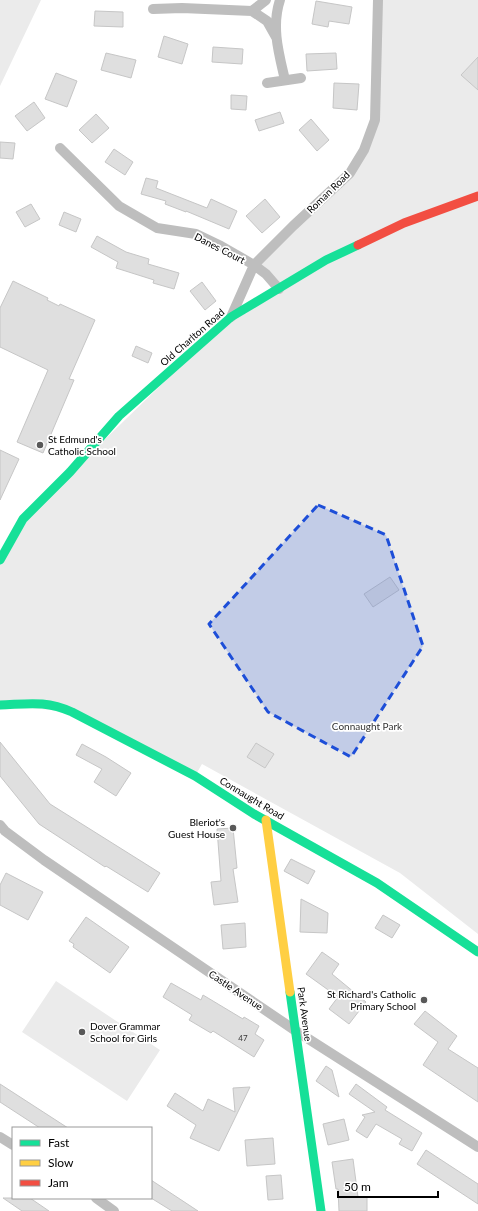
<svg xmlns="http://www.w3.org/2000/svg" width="478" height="1211" font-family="Lato,sans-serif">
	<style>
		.green { fill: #ebebeb }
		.building { fill: #dfdfdf; stroke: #c6c6c6 }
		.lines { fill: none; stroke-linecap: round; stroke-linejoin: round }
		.street { stroke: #bebebe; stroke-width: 10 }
		.fast { stroke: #16e098; stroke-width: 9 }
		.slow { stroke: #ffcf43; stroke-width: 9 }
		.jam { stroke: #f24e42; stroke-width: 9 }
		.marked { fill: #1d4ed8; fill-opacity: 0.2; stroke: #1d4ed8; stroke-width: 3; stroke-dasharray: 8 5; stroke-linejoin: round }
		.poi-dot { fill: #595959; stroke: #fff; stroke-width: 1.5 }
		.labels { text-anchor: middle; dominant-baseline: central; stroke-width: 3.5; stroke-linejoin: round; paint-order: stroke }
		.number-label { font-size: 8px; fill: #383838 }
		.street-label { font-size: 10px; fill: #000; stroke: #fff }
		.poi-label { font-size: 10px; fill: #000; stroke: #fff; text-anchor: start }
		.park-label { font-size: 10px; fill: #323232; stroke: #fff }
	</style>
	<rect width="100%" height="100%" fill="#fff"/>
	<path class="green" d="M 0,0 L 41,0 L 0,86 Z
		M 378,0 L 478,0 L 478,934 L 400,873 L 202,764 L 195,776 L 72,712 L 0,705 L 0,560 L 23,519 L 231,317 L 279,289 L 254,265 L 350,173 L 375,120 Z
		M 56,981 L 160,1050 L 127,1101 L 22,1032 Z"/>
	<path class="building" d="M 316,1 L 352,7 L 349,24 L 329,21 L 328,27 L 312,24 Z
		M 95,11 L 123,12 L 123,27 L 94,26 Z
		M 164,36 L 188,44 L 182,64 L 158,57 Z
		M 213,47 L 243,49 L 242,64 L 212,62 Z
		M 106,53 L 136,60 L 131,78 L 101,70 Z
		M 336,53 L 337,69 L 307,71 L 306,54 Z
		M 478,57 L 478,90 L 461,75 Z
		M 56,73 L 77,81 L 67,107 L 45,99 Z
		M 334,83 L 359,84 L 357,110 L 333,108 Z
		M 231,95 L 247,96 L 246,110 L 231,109 Z
		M 34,102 L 45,118 L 27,131 L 15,116 Z
		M 280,112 L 284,123 L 259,131 L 255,120 Z
		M 96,114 L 109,128 L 92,143 L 79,130 Z
		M 311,119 L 329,140 L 317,151 L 299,130 Z
		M 0,142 L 15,143 L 13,159 L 0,158 Z
		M 114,149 L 133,162 L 125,175 L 105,162 Z
		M 146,178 L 158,181 L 156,188 L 207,208 L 211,199 L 237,211 L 229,229 L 186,211 L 186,212 L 165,204 L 166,201 L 141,194 Z
		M 265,199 L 280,217 L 262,233 L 246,216 Z
		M 31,204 L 40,219 L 25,227 L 16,212 Z
		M 64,212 L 81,219 L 76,232 L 59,225 Z
		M 97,236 L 126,252 L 149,259 L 148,264 L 179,273 L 174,289 L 153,283 L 154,280 L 116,268 L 118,262 L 91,247 Z
		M 13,281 L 48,298 L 47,300 L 59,306 L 60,304 L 95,320 L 69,379 L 74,380 L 43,453 L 17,442 L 48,370 L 0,347 L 0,308 Z
		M 202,282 L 216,301 L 205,310 L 190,291 Z
		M 136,346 L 152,353 L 148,363 L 132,356 Z
		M 0,450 L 19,459 L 0,500 Z
		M 390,577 L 399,590 L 373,607 L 364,594 Z
		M 0,742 L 50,804 L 160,873 L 148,892 L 106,866 L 105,867 L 39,824 L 0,776 Z
		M 256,743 L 274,754 L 265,768 L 247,757 Z
		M 82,744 L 106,757 L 131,773 L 116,796 L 94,782 L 102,769 L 76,755 Z
		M 233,828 L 237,868 L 233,869 L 238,902 L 214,905 L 211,882 L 221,881 L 217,829 Z
		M 291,859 L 315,871 L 308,884 L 284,871 Z
		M 6,873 L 43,892 L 28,920 L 0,905 L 0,885 Z
		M 301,899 L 328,913 L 327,933 L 300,932 Z
		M 383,915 L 400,925 L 392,938 L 375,928 Z
		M 86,917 L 129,947 L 110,973 L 73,947 L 74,944 L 69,941 Z
		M 245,923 L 246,947 L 223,949 L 221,925 Z
		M 322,952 L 339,964 L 332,974 L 366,1002 L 349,1024 L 329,1009 L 338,997 L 306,974 Z
		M 171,983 L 201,1000 L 203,995 L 243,1019 L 244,1017 L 259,1026 L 255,1034 L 264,1040 L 254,1057 L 213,1031 L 211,1033 L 189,1020 L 192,1015 L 163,997 Z
		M 425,1011 L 457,1036 L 448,1049 L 478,1068 L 478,1102 L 423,1065 L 438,1042 L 414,1024 Z
		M 326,1066 L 332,1070 L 339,1097 L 316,1081 Z
		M 0,1084 L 68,1128 L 40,1128 L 0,1102 Z
		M 356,1084 L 387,1107 L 385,1110 L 422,1133 L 412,1151 L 399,1144 L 402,1139 L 376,1124 L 367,1138 L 356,1131 L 365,1117 L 362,1115 L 375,1112 L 349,1094 Z
		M 250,1087 L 219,1151 L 190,1138 L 196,1125 L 167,1106 L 175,1093 L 203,1111 L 208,1099 L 235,1112 L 233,1088 Z
		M 344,1119 L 349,1140 L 328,1145 L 323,1124 Z
		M 273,1138 L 275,1164 L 247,1166 L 245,1140 Z
		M 426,1150 L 478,1184 L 478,1204 L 417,1164 Z
		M 353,1159 L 358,1197 L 367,1197 L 367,1211 L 339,1211 L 338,1189 L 336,1189 L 332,1162 Z
		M 281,1175 L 283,1199 L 268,1200 L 266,1176 Z
		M 151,1180 L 198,1211 L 172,1211 L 151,1198 Z
		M 3,1198 L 30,1198 L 49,1211 L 22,1211 Z"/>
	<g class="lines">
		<path class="street" d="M 280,0 C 271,27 279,54 285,80
			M 153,9 L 182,8 L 252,11 L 266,0
			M 252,11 L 267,21 L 276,37
			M 267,83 L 301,78
			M 60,148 L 119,206 L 157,228 L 196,234 L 221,246 L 254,265 L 266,274 L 279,289
			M 231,317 L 254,265 L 293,226 L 350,173 L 364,150 L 375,120 L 378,0
			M 0,825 L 5,831 L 44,860 L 296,1031 L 478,1147
			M 0,1137 L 13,1145
			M 96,1198 L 114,1211"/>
		<path class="fast" d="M 0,560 L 23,519 L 70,472 L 119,416 L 231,317 L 326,260 L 358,245
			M 0,705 C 28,704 45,700 72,712 L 195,776 L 254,814 L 377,883 L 478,952
			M 290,992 L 321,1211"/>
		<path class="slow" d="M 266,820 L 290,992"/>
		<path class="jam" d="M 358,245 L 404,223 L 478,196"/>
	</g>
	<path class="marked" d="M 318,505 L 386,535 L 423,646 L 351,757 L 268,712 L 209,624 Z"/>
	<g class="poi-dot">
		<circle cx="40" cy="445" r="4"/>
		<circle cx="233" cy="828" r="4"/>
		<circle cx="424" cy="1000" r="4"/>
		<circle cx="82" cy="1032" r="4"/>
	</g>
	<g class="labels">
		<g class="number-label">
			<text x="243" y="1038">47</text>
		</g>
		<g class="street-label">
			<text transform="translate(328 192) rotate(-44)">Roman Road</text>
			<text transform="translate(220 248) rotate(27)">Danes Court</text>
			<text transform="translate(192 337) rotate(-41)">Old Charlton Road</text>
			<text transform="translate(252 798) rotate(31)">Connaught Road</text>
			<text transform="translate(236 990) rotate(34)">Castle Avenue</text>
			<text transform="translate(305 1014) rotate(82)">Park Avenue</text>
		</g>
		<g class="poi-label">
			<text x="48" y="439">St Edmund's<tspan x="48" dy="12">Catholic School</tspan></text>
			<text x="225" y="822" text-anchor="end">Bleriot's<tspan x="225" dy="12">Guest House</tspan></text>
			<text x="416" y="994" text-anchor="end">St Richard's Catholic<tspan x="416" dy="12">Primary School</tspan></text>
			<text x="90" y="1026">Dover Grammar<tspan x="90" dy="12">School for Girls</tspan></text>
		</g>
		<g class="park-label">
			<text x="367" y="726">Connaught Park</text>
		</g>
	</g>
	<rect x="12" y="1127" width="140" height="72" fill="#ffffff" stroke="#999999"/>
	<rect x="20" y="1140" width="20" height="6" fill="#16e098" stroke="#999999"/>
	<text x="48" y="1147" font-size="12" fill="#000000">Fast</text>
	<rect x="20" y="1160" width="20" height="6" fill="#ffcf43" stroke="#999999"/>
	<text x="48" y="1167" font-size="12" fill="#000000">Slow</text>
	<rect x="20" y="1180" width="20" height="6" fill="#f24e42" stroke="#999999"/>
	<text x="48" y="1187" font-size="12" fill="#000000">Jam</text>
	<path d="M338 1191v6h100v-6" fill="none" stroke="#000000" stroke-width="2"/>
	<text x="344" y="1191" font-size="12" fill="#000000" stroke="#ffffff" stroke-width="3" paint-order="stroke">50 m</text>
</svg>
